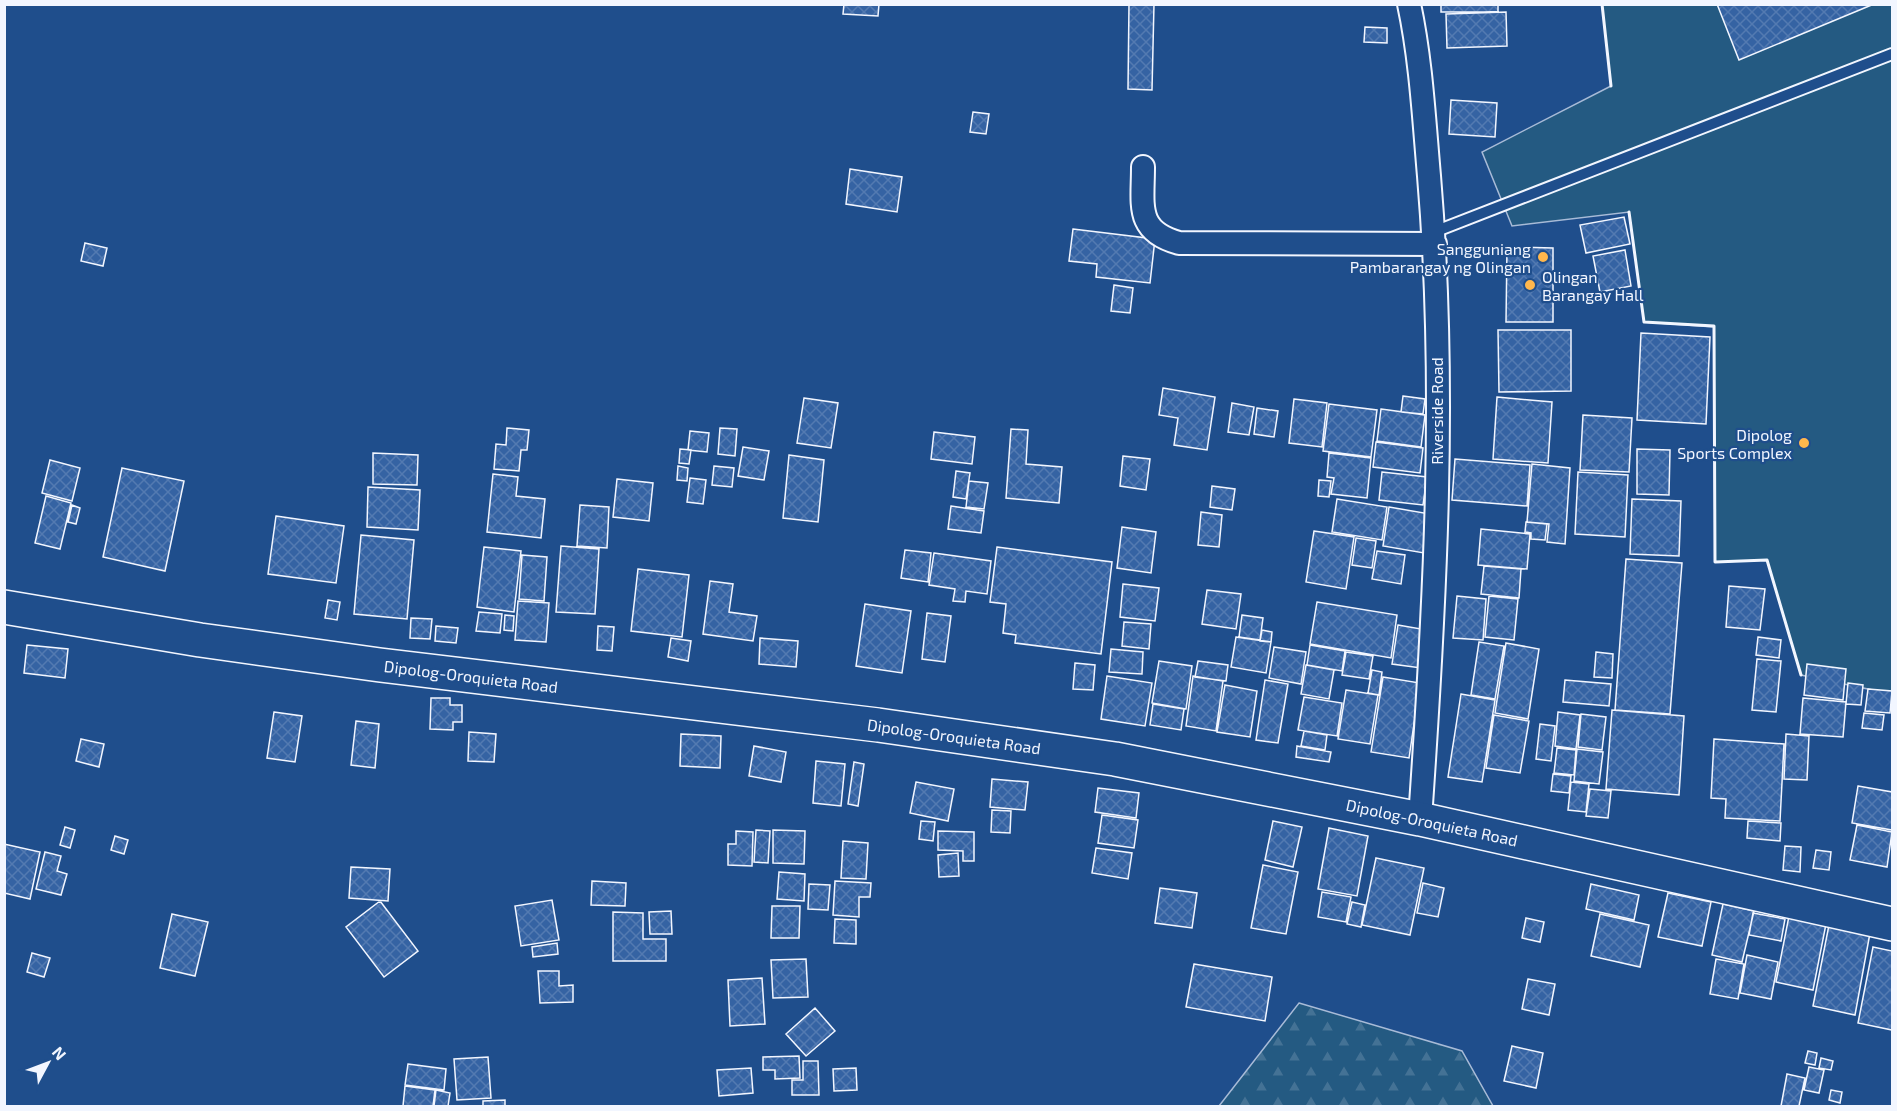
<svg xmlns="http://www.w3.org/2000/svg" width="1897" height="1111" font-family="'Exo 2',sans-serif">
	<style>
		.grass { fill: #245a82; stroke: #a8bbd7; stroke-width: 1.5 }
		.forest { fill: url(#forest-firs); stroke: #a8bbd7; stroke-width: 1.5 }
		.building { fill: url(#building-cross-hatch); stroke: #f2f6ff; stroke-width: 1.5 }
		.lines { fill: none; stroke-linecap: round; stroke-linejoin: round }
		.service-casing { stroke: #f2f6ff; stroke-width: 14 }
		.minor-casing { stroke: #f2f6ff; stroke-width: 26 }
		.primary-casing { stroke: #f2f6ff; stroke-width: 36 }
		.service { stroke: #1f4e8c; stroke-width: 10 }
		.minor { stroke: #1f4e8c; stroke-width: 22 }
		.primary { stroke: #1f4e8c; stroke-width: 33 }
		.wall { stroke: #f2f6ff; stroke-width: 3 }
		.poi-dot { fill: #ffb74d; stroke: #1f4e8c; stroke-width: 2 }
		.labels { text-anchor: middle; dominant-baseline: central; stroke-width: 4.5; stroke-linejoin: round; paint-order: stroke }
		.poi-label { font-size: 16px; fill: #f2f6ff; stroke: #1f4e8c; text-anchor: end }
		.street-label { font-size: 16px; fill: #f2f6ff; stroke: #1f4e8c }
	</style>
	<defs>
		<pattern id="forest-firs" width="22" height="20" patternUnits="userSpaceOnUse" patternTransform="scale(1.5)"><rect width="22" height="20" fill="#245a82"/><path d="M5 1l3.5 6h-7zM16 11l3.5 6h-7z" fill="#447295"/></pattern>
		<pattern id="building-cross-hatch" width="8" height="8" patternUnits="userSpaceOnUse" patternTransform="scale(1.5)"><rect width="8" height="8" fill="#3563a3"/><path d="M0 0l8 8M0 8l8-8" fill="none" stroke="#537ab1"/></pattern>
	</defs>
	<rect width="100%" height="100%" fill="#1f4e8c"/>
	<path class="grass" d="M 1602,5 L 1892,5 L 1892,694 L 1801,675 L 1767,560 L 1715,562 L 1714,327 L 1644,322 L 1629,212 L 1512,226 L 1482,152 L 1611,86 Z"/>
	<path class="forest" d="M 1299,1003 L 1462,1051 L 1493,1106 L 1219,1106 Z"/>
	<path class="building" d="M 844,4 L 879,4 L 878,16 L 843,14 Z
		M 1129,4 L 1154,4 L 1152,90 L 1128,89 Z
		M 1441,4 L 1498,4 L 1498,12 L 1441,12 Z
		M 1717,4 L 1874,4 L 1739,60 Z
		M 1506,12 L 1507,46 L 1447,48 L 1446,14 Z
		M 1365,27 L 1387,28 L 1387,43 L 1364,42 Z
		M 1451,100 L 1497,103 L 1495,137 L 1449,134 Z
		M 973,112 L 989,114 L 986,134 L 970,132 Z
		M 850,169 L 902,177 L 897,212 L 846,204 Z
		M 1624,217 L 1630,244 L 1586,253 L 1580,225 Z
		M 1073,229 L 1155,239 L 1150,283 L 1096,277 L 1097,264 L 1069,261 Z
		M 85,243 L 107,248 L 103,266 L 81,261 Z
		M 1507,247 L 1553,248 L 1553,322 L 1506,322 Z
		M 1625,250 L 1631,286 L 1600,292 L 1593,256 Z
		M 1114,285 L 1133,288 L 1130,313 L 1111,311 Z
		M 1498,330 L 1571,330 L 1571,391 L 1499,392 Z
		M 1641,333 L 1710,337 L 1706,424 L 1637,420 Z
		M 1163,388 L 1215,397 L 1207,450 L 1174,445 L 1178,418 L 1159,415 Z
		M 1403,396 L 1425,399 L 1423,414 L 1401,412 Z
		M 1497,397 L 1552,402 L 1548,463 L 1493,459 Z
		M 804,398 L 838,403 L 831,448 L 797,443 Z
		M 1294,399 L 1327,403 L 1322,447 L 1289,443 Z
		M 1232,403 L 1254,407 L 1249,435 L 1228,432 Z
		M 1329,404 L 1377,410 L 1371,457 L 1323,451 Z
		M 1257,408 L 1278,411 L 1274,437 L 1254,434 Z
		M 1381,409 L 1425,415 L 1421,447 L 1377,441 Z
		M 1583,415 L 1632,418 L 1629,472 L 1580,470 Z
		M 507,428 L 529,430 L 527,450 L 521,450 L 519,471 L 494,469 L 496,444 L 506,445 Z
		M 720,428 L 737,429 L 735,456 L 718,454 Z
		M 1011,429 L 1028,430 L 1026,464 L 1062,467 L 1059,503 L 1006,498 Z
		M 690,431 L 709,433 L 707,452 L 688,450 Z
		M 934,432 L 975,437 L 972,464 L 931,459 Z
		M 1376,442 L 1423,448 L 1420,473 L 1373,467 Z
		M 743,447 L 769,451 L 764,480 L 738,476 Z
		M 680,449 L 691,450 L 689,464 L 679,463 Z
		M 1637,449 L 1670,450 L 1669,495 L 1637,494 Z
		M 373,453 L 418,455 L 417,485 L 373,484 Z
		M 1329,453 L 1371,458 L 1367,498 L 1331,494 L 1334,478 L 1327,477 Z
		M 789,455 L 824,460 L 818,522 L 783,518 Z
		M 1123,456 L 1150,459 L 1146,490 L 1120,486 Z
		M 1455,459 L 1530,465 L 1527,506 L 1452,500 Z
		M 50,460 L 80,468 L 72,501 L 42,493 Z
		M 1532,464 L 1570,468 L 1565,544 L 1547,542 L 1549,524 L 1527,522 Z
		M 678,466 L 688,468 L 687,481 L 677,480 Z
		M 714,466 L 734,468 L 732,487 L 712,485 Z
		M 122,468 L 184,481 L 165,571 L 103,557 Z
		M 956,471 L 970,473 L 966,499 L 953,497 Z
		M 1382,472 L 1427,477 L 1423,505 L 1379,500 Z
		M 1578,472 L 1628,475 L 1625,537 L 1575,534 Z
		M 493,474 L 518,477 L 516,496 L 545,499 L 541,538 L 487,532 Z
		M 690,478 L 706,480 L 703,504 L 687,502 Z
		M 617,479 L 653,483 L 649,521 L 613,517 Z
		M 1319,480 L 1331,481 L 1329,497 L 1318,496 Z
		M 969,481 L 988,483 L 984,509 L 966,507 Z
		M 1212,486 L 1235,489 L 1232,510 L 1210,507 Z
		M 368,487 L 420,490 L 418,530 L 367,527 Z
		M 46,496 L 71,503 L 60,549 L 35,543 Z
		M 1337,499 L 1387,507 L 1382,540 L 1332,532 Z
		M 1632,499 L 1681,501 L 1679,556 L 1630,554 Z
		M 72,505 L 80,508 L 76,524 L 68,522 Z
		M 580,505 L 609,507 L 607,548 L 577,546 Z
		M 951,506 L 984,511 L 981,533 L 948,529 Z
		M 1389,507 L 1430,514 L 1424,553 L 1383,546 Z
		M 1201,512 L 1222,515 L 1219,547 L 1198,545 Z
		M 276,516 L 344,526 L 336,583 L 268,574 Z
		M 1526,522 L 1547,524 L 1545,540 L 1531,539 L 1531,533 L 1525,532 Z
		M 1122,527 L 1156,532 L 1151,573 L 1117,568 Z
		M 1481,529 L 1530,534 L 1527,569 L 1478,565 Z
		M 1314,531 L 1354,537 L 1346,589 L 1306,582 Z
		M 361,535 L 414,540 L 407,619 L 354,614 Z
		M 1356,538 L 1376,541 L 1372,568 L 1352,565 Z
		M 561,546 L 599,549 L 595,614 L 556,612 Z
		M 484,547 L 521,551 L 514,612 L 477,607 Z
		M 997,547 L 1112,562 L 1101,654 L 1015,643 L 1016,635 L 1003,633 L 1006,604 L 990,602 Z
		M 905,550 L 931,553 L 928,582 L 901,578 Z
		M 1377,551 L 1405,555 L 1401,584 L 1372,579 Z
		M 934,553 L 991,561 L 987,594 L 966,591 L 965,602 L 953,601 L 955,589 L 929,585 Z
		M 522,555 L 547,557 L 544,601 L 519,599 Z
		M 1626,559 L 1682,563 L 1670,714 L 1615,710 Z
		M 1484,566 L 1521,569 L 1519,598 L 1481,594 Z
		M 638,569 L 689,575 L 682,637 L 631,631 Z
		M 710,581 L 733,584 L 729,612 L 757,616 L 753,641 L 703,634 Z
		M 1123,584 L 1159,588 L 1155,621 L 1120,617 Z
		M 1729,586 L 1765,589 L 1760,630 L 1726,627 Z
		M 1207,590 L 1241,594 L 1236,629 L 1202,624 Z
		M 1457,596 L 1486,599 L 1483,640 L 1453,638 Z
		M 1489,596 L 1518,599 L 1514,640 L 1485,637 Z
		M 328,600 L 340,602 L 337,620 L 325,618 Z
		M 518,601 L 549,603 L 546,642 L 515,640 Z
		M 1317,602 L 1397,615 L 1391,658 L 1310,644 Z
		M 865,604 L 911,611 L 902,673 L 856,666 Z
		M 479,612 L 502,614 L 500,633 L 476,631 Z
		M 927,613 L 951,616 L 945,662 L 922,659 Z
		M 505,615 L 514,616 L 513,631 L 504,630 Z
		M 1242,615 L 1263,618 L 1260,640 L 1239,637 Z
		M 411,618 L 432,619 L 430,639 L 410,638 Z
		M 1124,622 L 1151,624 L 1149,649 L 1122,646 Z
		M 1398,625 L 1427,630 L 1421,668 L 1392,664 Z
		M 436,626 L 458,628 L 456,643 L 435,641 Z
		M 598,626 L 614,627 L 612,651 L 597,650 Z
		M 1262,630 L 1272,632 L 1271,642 L 1260,641 Z
		M 1236,637 L 1271,642 L 1266,673 L 1231,667 Z
		M 1758,637 L 1781,640 L 1779,658 L 1756,655 Z
		M 671,638 L 691,641 L 688,661 L 668,657 Z
		M 760,638 L 798,641 L 796,667 L 759,664 Z
		M 1479,642 L 1504,646 L 1495,699 L 1471,695 Z
		M 1506,643 L 1539,649 L 1528,719 L 1495,713 Z
		M 27,645 L 68,649 L 65,678 L 24,673 Z
		M 1310,645 L 1345,651 L 1342,671 L 1307,665 Z
		M 1274,647 L 1306,652 L 1301,684 L 1269,678 Z
		M 1111,649 L 1143,652 L 1142,674 L 1109,672 Z
		M 1346,652 L 1373,656 L 1369,679 L 1342,675 Z
		M 1596,652 L 1613,654 L 1612,678 L 1594,677 Z
		M 1757,659 L 1781,661 L 1776,712 L 1752,710 Z
		M 1159,661 L 1192,666 L 1186,709 L 1152,703 Z
		M 1198,661 L 1228,665 L 1226,681 L 1195,677 Z
		M 1075,663 L 1095,665 L 1093,690 L 1073,689 Z
		M 1807,664 L 1846,669 L 1843,700 L 1804,695 Z
		M 1306,665 L 1334,670 L 1329,699 L 1301,694 Z
		M 1372,670 L 1382,672 L 1379,695 L 1368,693 Z
		M 1107,676 L 1152,683 L 1145,726 L 1101,719 Z
		M 1193,676 L 1223,681 L 1216,731 L 1186,726 Z
		M 1383,677 L 1420,683 L 1409,758 L 1371,752 Z
		M 1265,680 L 1288,684 L 1278,743 L 1256,740 Z
		M 1565,680 L 1611,684 L 1609,706 L 1563,702 Z
		M 1848,683 L 1863,685 L 1861,705 L 1846,704 Z
		M 1225,685 L 1257,691 L 1250,737 L 1217,732 Z
		M 1868,689 L 1892,691 L 1890,713 L 1865,711 Z
		M 1346,690 L 1378,695 L 1370,744 L 1338,739 Z
		M 1461,694 L 1495,700 L 1482,782 L 1448,777 Z
		M 1304,697 L 1342,703 L 1337,736 L 1298,730 Z
		M 431,698 L 450,698 L 450,705 L 462,705 L 462,722 L 453,722 L 453,730 L 430,729 Z
		M 1803,698 L 1846,702 L 1843,737 L 1800,734 Z
		M 1153,704 L 1184,709 L 1181,730 L 1150,725 Z
		M 1612,710 L 1684,716 L 1679,795 L 1606,789 Z
		M 274,712 L 302,716 L 295,762 L 267,758 Z
		M 1558,712 L 1580,715 L 1576,749 L 1555,746 Z
		M 1864,713 L 1884,715 L 1882,730 L 1862,728 Z
		M 1581,714 L 1606,717 L 1602,750 L 1578,747 Z
		M 1494,715 L 1529,721 L 1520,773 L 1486,768 Z
		M 356,721 L 379,724 L 375,768 L 351,765 Z
		M 1540,724 L 1555,726 L 1551,761 L 1536,759 Z
		M 1304,731 L 1327,735 L 1325,750 L 1301,746 Z
		M 469,732 L 496,734 L 494,762 L 468,761 Z
		M 681,734 L 721,736 L 720,768 L 680,766 Z
		M 1786,734 L 1809,736 L 1807,780 L 1784,779 Z
		M 81,739 L 104,744 L 99,767 L 76,761 Z
		M 1714,739 L 1784,744 L 1780,821 L 1725,818 L 1726,799 L 1711,798 Z
		M 754,746 L 786,752 L 781,782 L 749,776 Z
		M 1297,746 L 1331,752 L 1329,762 L 1296,757 Z
		M 1557,748 L 1576,750 L 1574,775 L 1554,773 Z
		M 1577,749 L 1603,752 L 1599,784 L 1574,781 Z
		M 816,761 L 845,764 L 841,806 L 813,803 Z
		M 854,762 L 864,764 L 858,806 L 848,804 Z
		M 1553,774 L 1571,776 L 1569,793 L 1551,791 Z
		M 992,779 L 1028,782 L 1025,810 L 990,807 Z
		M 916,782 L 954,789 L 948,821 L 910,813 Z
		M 1571,782 L 1589,784 L 1586,812 L 1568,810 Z
		M 1858,786 L 1892,792 L 1892,830 L 1852,823 Z
		M 1098,788 L 1139,793 L 1136,818 L 1095,812 Z
		M 1590,789 L 1611,791 L 1608,818 L 1586,816 Z
		M 992,810 L 1011,811 L 1010,833 L 991,832 Z
		M 1102,815 L 1138,820 L 1134,848 L 1098,843 Z
		M 921,821 L 935,822 L 933,841 L 919,839 Z
		M 1273,821 L 1302,827 L 1293,867 L 1265,860 Z
		M 1748,821 L 1781,823 L 1780,841 L 1747,838 Z
		M 1857,825 L 1892,832 L 1887,867 L 1850,860 Z
		M 65,827 L 75,830 L 70,848 L 60,845 Z
		M 1329,828 L 1368,836 L 1357,896 L 1318,889 Z
		M 756,830 L 770,831 L 768,863 L 754,862 Z
		M 773,830 L 805,831 L 804,864 L 773,863 Z
		M 736,831 L 753,832 L 752,866 L 728,865 L 728,844 L 736,844 Z
		M 938,831 L 974,832 L 974,861 L 963,861 L 963,851 L 938,850 Z
		M 115,836 L 128,840 L 124,854 L 111,850 Z
		M 843,841 L 868,843 L 866,879 L 841,878 Z
		M 4,844 L 40,852 L 30,899 L 4,893 Z
		M 1785,846 L 1801,847 L 1800,872 L 1783,870 Z
		M 1096,848 L 1132,853 L 1128,879 L 1092,873 Z
		M 1816,850 L 1831,852 L 1829,870 L 1813,868 Z
		M 45,852 L 61,856 L 57,871 L 67,874 L 61,895 L 36,889 Z
		M 958,853 L 959,876 L 939,877 L 938,855 Z
		M 1376,858 L 1424,868 L 1410,935 L 1362,925 Z
		M 1263,865 L 1298,872 L 1286,934 L 1251,928 Z
		M 351,867 L 390,869 L 388,901 L 349,898 Z
		M 779,872 L 805,874 L 804,901 L 777,899 Z
		M 592,881 L 626,883 L 625,906 L 591,905 Z
		M 835,881 L 871,883 L 870,897 L 859,897 L 859,917 L 833,915 Z
		M 1423,883 L 1444,888 L 1438,917 L 1417,913 Z
		M 809,884 L 830,885 L 828,910 L 808,909 Z
		M 1591,884 L 1639,895 L 1634,920 L 1586,909 Z
		M 1160,888 L 1197,893 L 1192,928 L 1155,923 Z
		M 1322,892 L 1351,897 L 1346,922 L 1318,917 Z
		M 1668,893 L 1711,902 L 1702,946 L 1658,937 Z
		M 552,900 L 559,940 L 521,946 L 515,906 Z
		M 380,901 L 418,951 L 384,977 L 346,927 Z
		M 1352,902 L 1365,905 L 1361,927 L 1347,924 Z
		M 1723,904 L 1754,911 L 1742,962 L 1712,955 Z
		M 772,906 L 800,906 L 799,938 L 771,938 Z
		M 671,911 L 672,934 L 650,934 L 649,912 Z
		M 613,912 L 643,913 L 643,939 L 666,939 L 666,961 L 613,961 Z
		M 1753,913 L 1785,919 L 1781,941 L 1749,935 Z
		M 172,914 L 208,922 L 195,976 L 160,968 Z
		M 1600,914 L 1649,925 L 1640,967 L 1591,956 Z
		M 1789,916 L 1826,924 L 1813,990 L 1776,982 Z
		M 1526,918 L 1544,922 L 1540,942 L 1522,938 Z
		M 835,919 L 856,920 L 856,944 L 834,943 Z
		M 1829,925 L 1870,933 L 1855,1015 L 1813,1006 Z
		M 557,943 L 558,954 L 533,957 L 532,947 Z
		M 1873,947 L 1892,951 L 1892,1030 L 1858,1023 Z
		M 32,953 L 50,958 L 44,977 L 27,972 Z
		M 1747,955 L 1778,962 L 1771,999 L 1740,993 Z
		M 806,959 L 808,997 L 773,998 L 771,960 Z
		M 1716,959 L 1744,964 L 1738,999 L 1710,994 Z
		M 1194,964 L 1272,977 L 1265,1021 L 1186,1007 Z
		M 538,971 L 559,971 L 559,986 L 573,985 L 573,1002 L 540,1003 Z
		M 762,978 L 765,1024 L 730,1026 L 728,980 Z
		M 1528,979 L 1555,984 L 1549,1015 L 1522,1009 Z
		M 815,1008 L 835,1031 L 806,1056 L 786,1034 Z
		M 1512,1046 L 1543,1053 L 1536,1088 L 1504,1081 Z
		M 1808,1051 L 1817,1053 L 1815,1065 L 1805,1063 Z
		M 799,1056 L 800,1078 L 775,1079 L 775,1070 L 763,1070 L 763,1057 Z
		M 488,1057 L 491,1098 L 457,1100 L 454,1059 Z
		M 1821,1058 L 1833,1061 L 1831,1070 L 1819,1068 Z
		M 803,1061 L 818,1061 L 819,1095 L 792,1095 L 792,1080 L 803,1080 Z
		M 408,1064 L 446,1069 L 444,1090 L 405,1085 Z
		M 1809,1067 L 1824,1070 L 1819,1093 L 1804,1090 Z
		M 751,1068 L 753,1093 L 719,1096 L 717,1070 Z
		M 856,1068 L 857,1090 L 834,1091 L 833,1069 Z
		M 1787,1074 L 1805,1078 L 1799,1106 L 1781,1106 Z
		M 405,1086 L 435,1090 L 433,1106 L 403,1106 Z
		M 436,1090 L 450,1093 L 448,1106 L 434,1106 Z
		M 1831,1090 L 1842,1092 L 1840,1103 L 1829,1100 Z
		M 505,1100 L 505,1106 L 483,1106 L 483,1101 Z"/>
	<g class="lines">
		<defs>
			<path id="service" d="M 1434,232 L 1892,54"/>
			<path id="minor" d="M 1409,4 C 1421,60 1424,119 1429,176 C 1447,389 1435,605 1420,819
				M 1143,167 C 1143,205 1135,231 1179,243 L 1435,244"/>
			<path id="primary" d="M 4,607 L 200,640 L 380,665 L 878,725 L 1115,759 L 1420,819 L 1892,924"/>
		</defs>
		<use href="#service" class="service-casing"/>
		<use href="#minor" class="minor-casing"/>
		<use href="#primary" class="primary-casing"/>
		<use href="#service" class="service"/>
		<use href="#minor" class="minor"/>
		<use href="#primary" class="primary"/>
		<path class="wall" d="M 1602,4 L 1611,86
			M 1629,212 L 1644,322 L 1714,326 L 1715,562 L 1767,560 L 1801,675"/>
	</g>
	<g class="poi-dot">
		<circle cx="1543" cy="257" r="6"/>
		<circle cx="1530" cy="285" r="6"/>
		<circle cx="1804" cy="443" r="6"/>
	</g>
	<g class="labels">
		<g class="poi-label">
			<text x="1531" y="248">Sangguniang<tspan x="1531" dy="18">Pambarangay ng Olingan</tspan></text>
			<text x="1542" y="276" text-anchor="start">Olingan<tspan x="1542" dy="18">Barangay Hall</tspan></text>
			<text x="1792" y="434">Dipolog<tspan x="1792" dy="18">Sports Complex</tspan></text>
		</g>
		<g class="street-label">
			<text transform="translate(1436 411) rotate(-90)">Riverside Road</text>
			<text transform="translate(471 676) rotate(7)">Dipolog-Oroquieta Road</text>
			<text transform="translate(954 736) rotate(8)">Dipolog-Oroquieta Road</text>
			<text transform="translate(1432 822) rotate(12)">Dipolog-Oroquieta Road</text>
		</g>
	</g>
	<rect width="1897" height="1111" fill="none" stroke="#f2f6ff" stroke-width="12"/>
	<g transform="translate(48 1063) rotate(49)" stroke="#1f4e8c" stroke-width="4.5" paint-order="stroke">
	<path d="M0-4.5L10 22L0 15L-10 22Z" fill="#f2f6ff"/>
	<text y="-9" font-size="16" font-weight="bold" text-anchor="middle" fill="#f2f6ff">N</text>
	</g>
</svg>
